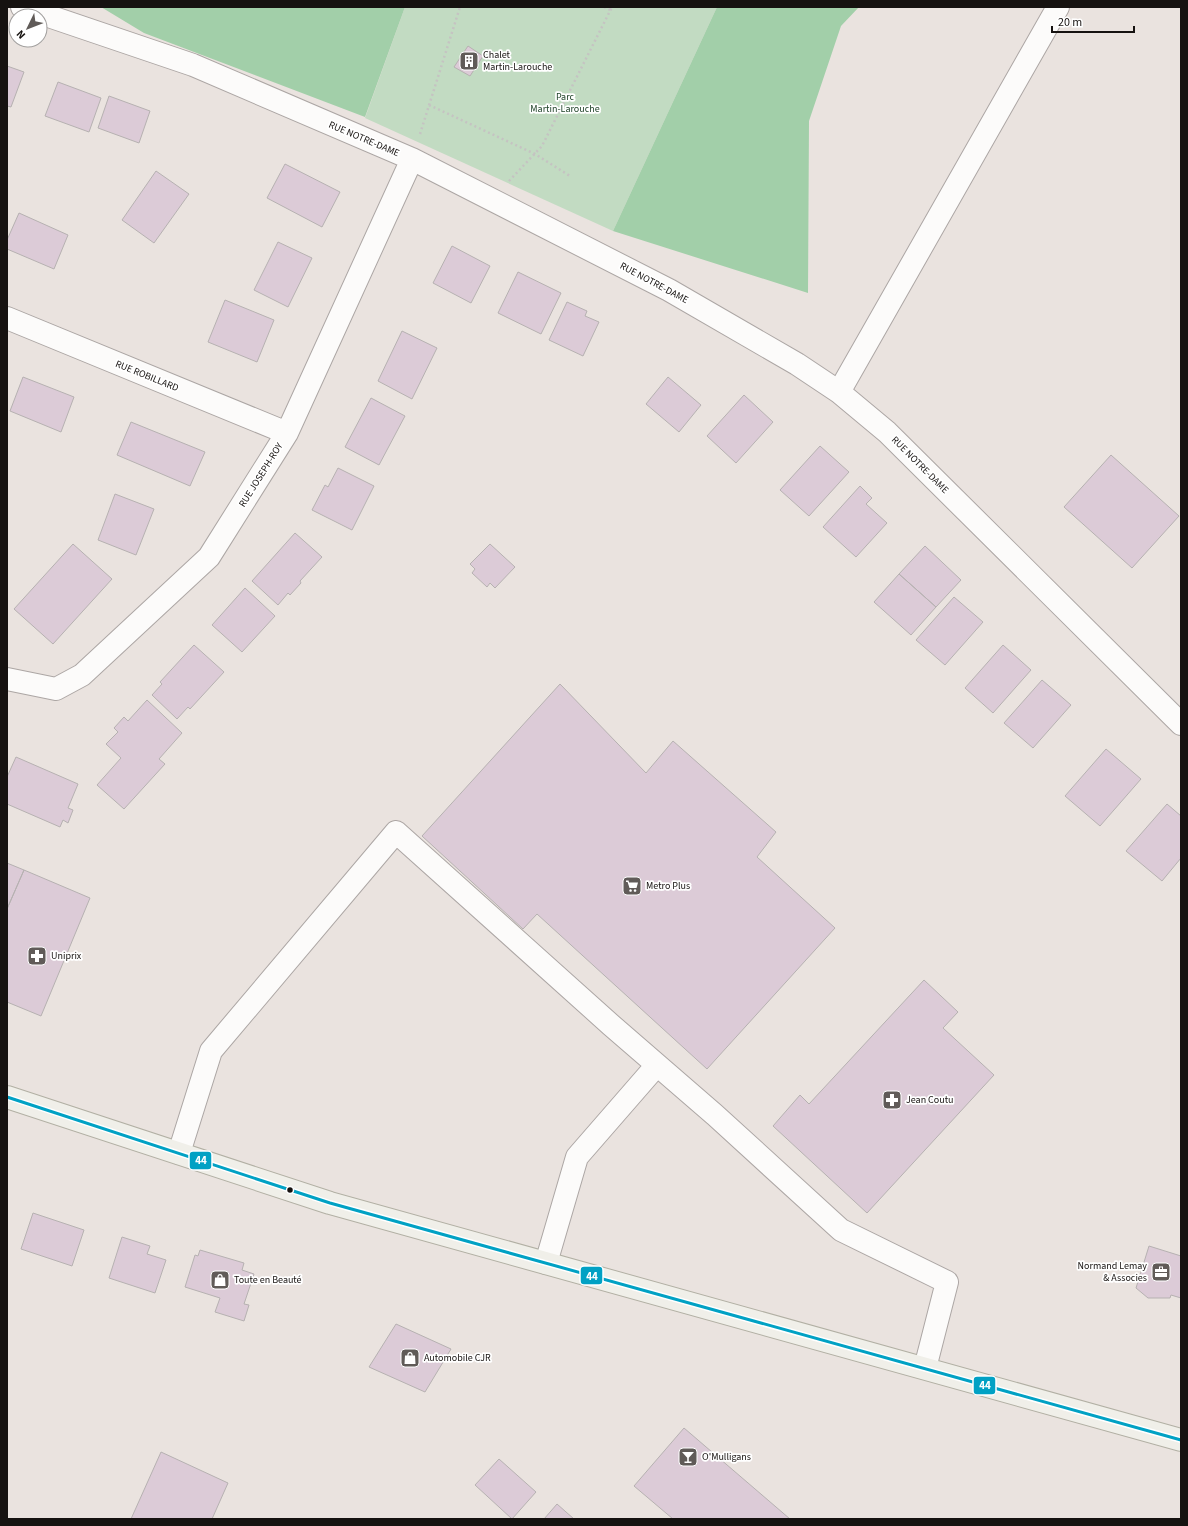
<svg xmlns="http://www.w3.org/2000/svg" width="1188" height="1526" font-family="'Source Sans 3',sans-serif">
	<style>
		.green { fill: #c2dbc2 }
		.forest { fill: #a2cfa9 }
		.building { fill: #dccbd7; stroke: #b6b1b1 }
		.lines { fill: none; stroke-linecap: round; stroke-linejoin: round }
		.minor-casing { stroke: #aca6a4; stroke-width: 24 }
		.major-casing { stroke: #b2b0a4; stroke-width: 24 }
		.path { stroke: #c5c3c2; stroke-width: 2.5; stroke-dasharray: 2 3; stroke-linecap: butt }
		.minor { stroke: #fcfbfa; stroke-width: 22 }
		.major { stroke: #f0efe9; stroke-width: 22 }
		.bus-1-casing { stroke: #fff; stroke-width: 6 }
		.bus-1 { stroke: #01a1c4; stroke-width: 3 }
		.bus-dot { fill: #161210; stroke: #fff; stroke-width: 1.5 }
		.labels { text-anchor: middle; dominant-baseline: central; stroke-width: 3.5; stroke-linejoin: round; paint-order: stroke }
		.poi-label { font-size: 10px; fill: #161210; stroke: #fff; text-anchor: start }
		.park-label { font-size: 10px; fill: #173c21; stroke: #fff }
		.street-label { font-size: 10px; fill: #161210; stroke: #fff }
		.line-badge { stroke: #fff; stroke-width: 1.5 }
		.badge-label { font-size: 11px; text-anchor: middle; font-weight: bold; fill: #fff }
	</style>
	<rect width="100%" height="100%" fill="#eae3df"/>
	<path class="green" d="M 405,7 L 717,7 L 613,231 L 365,118 Z"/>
	<path class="forest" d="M 101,7 L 405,7 L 365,117 L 144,33 Z
		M 717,7 L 859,7 L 841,26 L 809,121 L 808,293 L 613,231 Z"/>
	<path class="building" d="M 468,46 L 483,56 L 470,76 L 454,67 Z
		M 7,66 L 24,72 L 11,107 L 7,106 Z
		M 58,82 L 101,98 L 89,132 L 45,116 Z
		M 109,96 L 150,111 L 139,143 L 98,128 Z
		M 285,164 L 340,192 L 322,227 L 267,198 Z
		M 156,171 L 189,194 L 154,243 L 122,220 Z
		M 19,213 L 68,235 L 54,269 L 7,249 L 7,240 Z
		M 278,242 L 312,258 L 288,307 L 254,290 Z
		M 452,246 L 490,266 L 471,303 L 433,283 Z
		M 518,272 L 561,293 L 541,334 L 498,313 Z
		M 225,300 L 274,320 L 257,362 L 208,342 Z
		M 567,302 L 587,311 L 585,316 L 599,322 L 583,356 L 549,340 Z
		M 402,331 L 437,348 L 412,399 L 378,381 Z
		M 23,377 L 74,397 L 61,432 L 10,411 Z
		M 668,377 L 701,405 L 679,432 L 646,404 Z
		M 744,395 L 773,422 L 736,463 L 707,436 Z
		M 371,398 L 405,416 L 379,465 L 345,447 Z
		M 131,422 L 205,452 L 190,486 L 117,455 Z
		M 820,446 L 849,472 L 809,516 L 780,490 Z
		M 1111,455 L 1179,516 L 1132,568 L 1064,507 Z
		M 338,468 L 374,486 L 352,530 L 312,510 L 325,485 L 328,487 Z
		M 860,486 L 872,498 L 866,504 L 887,523 L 856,557 L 823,527 Z
		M 115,494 L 154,509 L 136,555 L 98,540 Z
		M 295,533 L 322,557 L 300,581 L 301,583 L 290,595 L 288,593 L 278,605 L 252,581 Z
		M 73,544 L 112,579 L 53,644 L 14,609 Z
		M 490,544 L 515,567 L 495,588 L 490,583 L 487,587 L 472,573 L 475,569 L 470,564 Z
		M 925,546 L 961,580 L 936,607 L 899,574 Z
		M 899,574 L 936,607 L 911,635 L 874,602 Z
		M 245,588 L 275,616 L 242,652 L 212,625 Z
		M 954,597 L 983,622 L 945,665 L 916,640 Z
		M 194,645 L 224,672 L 190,709 L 188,707 L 177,719 L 152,695 L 162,684 L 160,682 Z
		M 1003,645 L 1031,670 L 993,713 L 965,688 Z
		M 1042,680 L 1071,705 L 1033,748 L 1004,723 Z
		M 560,684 L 646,773 L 673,741 L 776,832 L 757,857 L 835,928 L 707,1069 L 537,914 L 523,929 L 422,836 Z
		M 147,700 L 182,733 L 159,759 L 165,764 L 124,809 L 97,785 L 121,758 L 106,744 L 118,732 L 114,728 L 124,717 L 128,721 Z
		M 1106,749 L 1141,779 L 1100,826 L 1065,796 Z
		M 16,757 L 78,784 L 68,808 L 73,810 L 68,823 L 63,820 L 60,827 L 7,804 L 7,777 Z
		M 1167,804 L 1181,816 L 1181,858 L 1162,881 L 1126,851 Z
		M 7,863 L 24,870 L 7,909 Z
		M 24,870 L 90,898 L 41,1016 L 7,1002 L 7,909 Z
		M 924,980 L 958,1012 L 943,1028 L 994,1075 L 867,1213 L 773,1126 L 800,1095 L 809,1104 Z
		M 33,1213 L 84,1230 L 72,1266 L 21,1249 Z
		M 122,1237 L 150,1246 L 147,1254 L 166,1260 L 155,1293 L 109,1278 Z
		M 1149,1246 L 1181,1256 L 1181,1298 L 1171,1295 L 1170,1298 L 1148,1298 L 1136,1288 Z
		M 200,1250 L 244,1263 L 242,1270 L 254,1274 L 244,1304 L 249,1305 L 244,1321 L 215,1312 L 220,1298 L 185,1287 L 195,1255 L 198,1256 Z
		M 396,1324 L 451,1349 L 425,1392 L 369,1367 Z
		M 684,1428 L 790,1519 L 673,1519 L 634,1486 Z
		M 161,1452 L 228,1483 L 212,1519 L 131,1519 Z
		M 499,1459 L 536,1492 L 512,1519 L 475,1485 Z
		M 557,1504 L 574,1519 L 544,1519 Z"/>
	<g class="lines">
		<defs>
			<path id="minor" d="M 22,7 L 193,65 L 412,159 L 669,290 L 797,364 L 839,392 L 887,432 L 1181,724
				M 7,318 L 287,433
				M 839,392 L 1058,7
				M 7,679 L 56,689 L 82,675 L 209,557 L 287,433 L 412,159
				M 179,1153 L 211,1051 L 396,832 L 611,1025 L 715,1115 L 841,1230 L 947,1282 L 925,1368
				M 546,1263 L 577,1157 L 657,1065"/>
			<path id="major" d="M 7,1097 L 330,1203 L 1181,1440"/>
		</defs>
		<use href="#minor" class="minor-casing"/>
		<use href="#major" class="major-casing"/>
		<path class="path" d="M 604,7 L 610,10
			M 429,105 L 535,154 L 570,176
			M 420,134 L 460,7
			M 509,181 L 542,146 L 612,7"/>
		<use href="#minor" class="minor"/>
		<use href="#major" class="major"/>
		<defs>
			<path id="bus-1" d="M 7,1097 L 330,1203 L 1181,1440"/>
		</defs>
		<use href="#bus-1" class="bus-1-casing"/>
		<use href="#bus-1" class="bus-1"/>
	</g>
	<defs>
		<symbol id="building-square" viewBox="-11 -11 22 22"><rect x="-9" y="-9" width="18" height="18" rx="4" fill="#605b58" stroke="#fff"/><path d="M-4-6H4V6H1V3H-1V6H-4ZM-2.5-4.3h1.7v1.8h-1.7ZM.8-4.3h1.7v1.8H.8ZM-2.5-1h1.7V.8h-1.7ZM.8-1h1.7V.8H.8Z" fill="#fff"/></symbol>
		<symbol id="supermarket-square" viewBox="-11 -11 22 22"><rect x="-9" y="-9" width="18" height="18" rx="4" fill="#605b58" stroke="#fff"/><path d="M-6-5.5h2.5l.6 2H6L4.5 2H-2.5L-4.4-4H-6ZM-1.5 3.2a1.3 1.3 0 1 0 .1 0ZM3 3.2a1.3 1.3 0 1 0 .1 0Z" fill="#fff"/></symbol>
		<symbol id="pharmacy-square" viewBox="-11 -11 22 22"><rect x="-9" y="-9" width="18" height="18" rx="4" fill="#605b58" stroke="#fff"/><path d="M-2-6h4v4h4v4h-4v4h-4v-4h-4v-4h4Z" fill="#fff"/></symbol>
		<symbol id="office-square" viewBox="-11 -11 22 22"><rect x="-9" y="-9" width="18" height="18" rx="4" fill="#605b58" stroke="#fff"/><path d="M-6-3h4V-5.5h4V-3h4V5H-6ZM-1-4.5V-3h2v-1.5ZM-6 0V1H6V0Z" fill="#fff"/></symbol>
		<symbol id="shop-square" viewBox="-11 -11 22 22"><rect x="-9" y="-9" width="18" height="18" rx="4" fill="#605b58" stroke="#fff"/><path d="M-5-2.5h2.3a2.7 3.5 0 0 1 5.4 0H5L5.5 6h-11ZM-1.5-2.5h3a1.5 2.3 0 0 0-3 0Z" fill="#fff"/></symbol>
		<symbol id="bar-square" viewBox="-11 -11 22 22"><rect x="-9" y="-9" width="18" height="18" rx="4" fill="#605b58" stroke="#fff"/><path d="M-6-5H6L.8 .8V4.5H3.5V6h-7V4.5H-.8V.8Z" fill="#fff"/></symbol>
	</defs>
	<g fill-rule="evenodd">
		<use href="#building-square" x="458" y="50" width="22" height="22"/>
		<use href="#supermarket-square" x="621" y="875" width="22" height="22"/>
		<use href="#pharmacy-square" x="26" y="945" width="22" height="22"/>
		<use href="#pharmacy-square" x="881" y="1089" width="22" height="22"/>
		<use href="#office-square" x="1150" y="1261" width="22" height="22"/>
		<use href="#shop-square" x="209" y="1269" width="22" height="22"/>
		<use href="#shop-square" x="399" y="1347" width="22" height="22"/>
		<use href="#bar-square" x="677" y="1446" width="22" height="22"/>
	</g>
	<circle class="bus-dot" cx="290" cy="1190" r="3.5"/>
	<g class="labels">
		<g class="poi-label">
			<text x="483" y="55">Chalet<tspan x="483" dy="12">Martin-Larouche</tspan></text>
			<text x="646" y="886">Metro Plus</text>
			<text x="51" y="956">Uniprix</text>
			<text x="906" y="1100">Jean Coutu</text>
			<text x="1147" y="1266" text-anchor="end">Normand Lemay<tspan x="1147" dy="12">&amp; Associes</tspan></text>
			<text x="234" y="1280">Toute en Beauté</text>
			<text x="424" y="1358">Automobile CJR</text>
			<text x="702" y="1457">O'Mulligans</text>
		</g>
		<g class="park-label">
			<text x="565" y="97">Parc<tspan x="565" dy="12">Martin-Larouche</tspan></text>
		</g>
		<g class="street-label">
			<text transform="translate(364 139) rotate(23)">RUE NOTRE-DAME</text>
			<text transform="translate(654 283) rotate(28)">RUE NOTRE-DAME</text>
			<text transform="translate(147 376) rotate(22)">RUE ROBILLARD</text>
			<text transform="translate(920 465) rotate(45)">RUE NOTRE-DAME</text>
			<text transform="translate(261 475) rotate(-58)">RUE JOSEPH-ROY</text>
		</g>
	</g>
	<g class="line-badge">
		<rect x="189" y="1151" width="23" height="19" rx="4" fill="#01a1c4"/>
		<rect x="580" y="1266" width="23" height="19" rx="4" fill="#01a1c4"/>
		<rect x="973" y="1376" width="23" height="19" rx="4" fill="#01a1c4"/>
	</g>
	<g class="badge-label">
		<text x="201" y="1164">44</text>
		<text x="592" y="1280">44</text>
		<text x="985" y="1389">44</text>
	</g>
	<rect width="1188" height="1526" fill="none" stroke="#161210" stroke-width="16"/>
	<g transform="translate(28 28) rotate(227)"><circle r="19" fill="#ffffff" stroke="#a2a09f"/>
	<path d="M0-3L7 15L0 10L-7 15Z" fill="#605b58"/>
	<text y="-6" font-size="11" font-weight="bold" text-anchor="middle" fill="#161210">N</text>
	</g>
	<path d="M1052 26v6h82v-6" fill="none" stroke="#161210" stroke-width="2"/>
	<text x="1058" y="26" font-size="12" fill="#161210" stroke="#ffffff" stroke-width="3" paint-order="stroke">20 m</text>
</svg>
